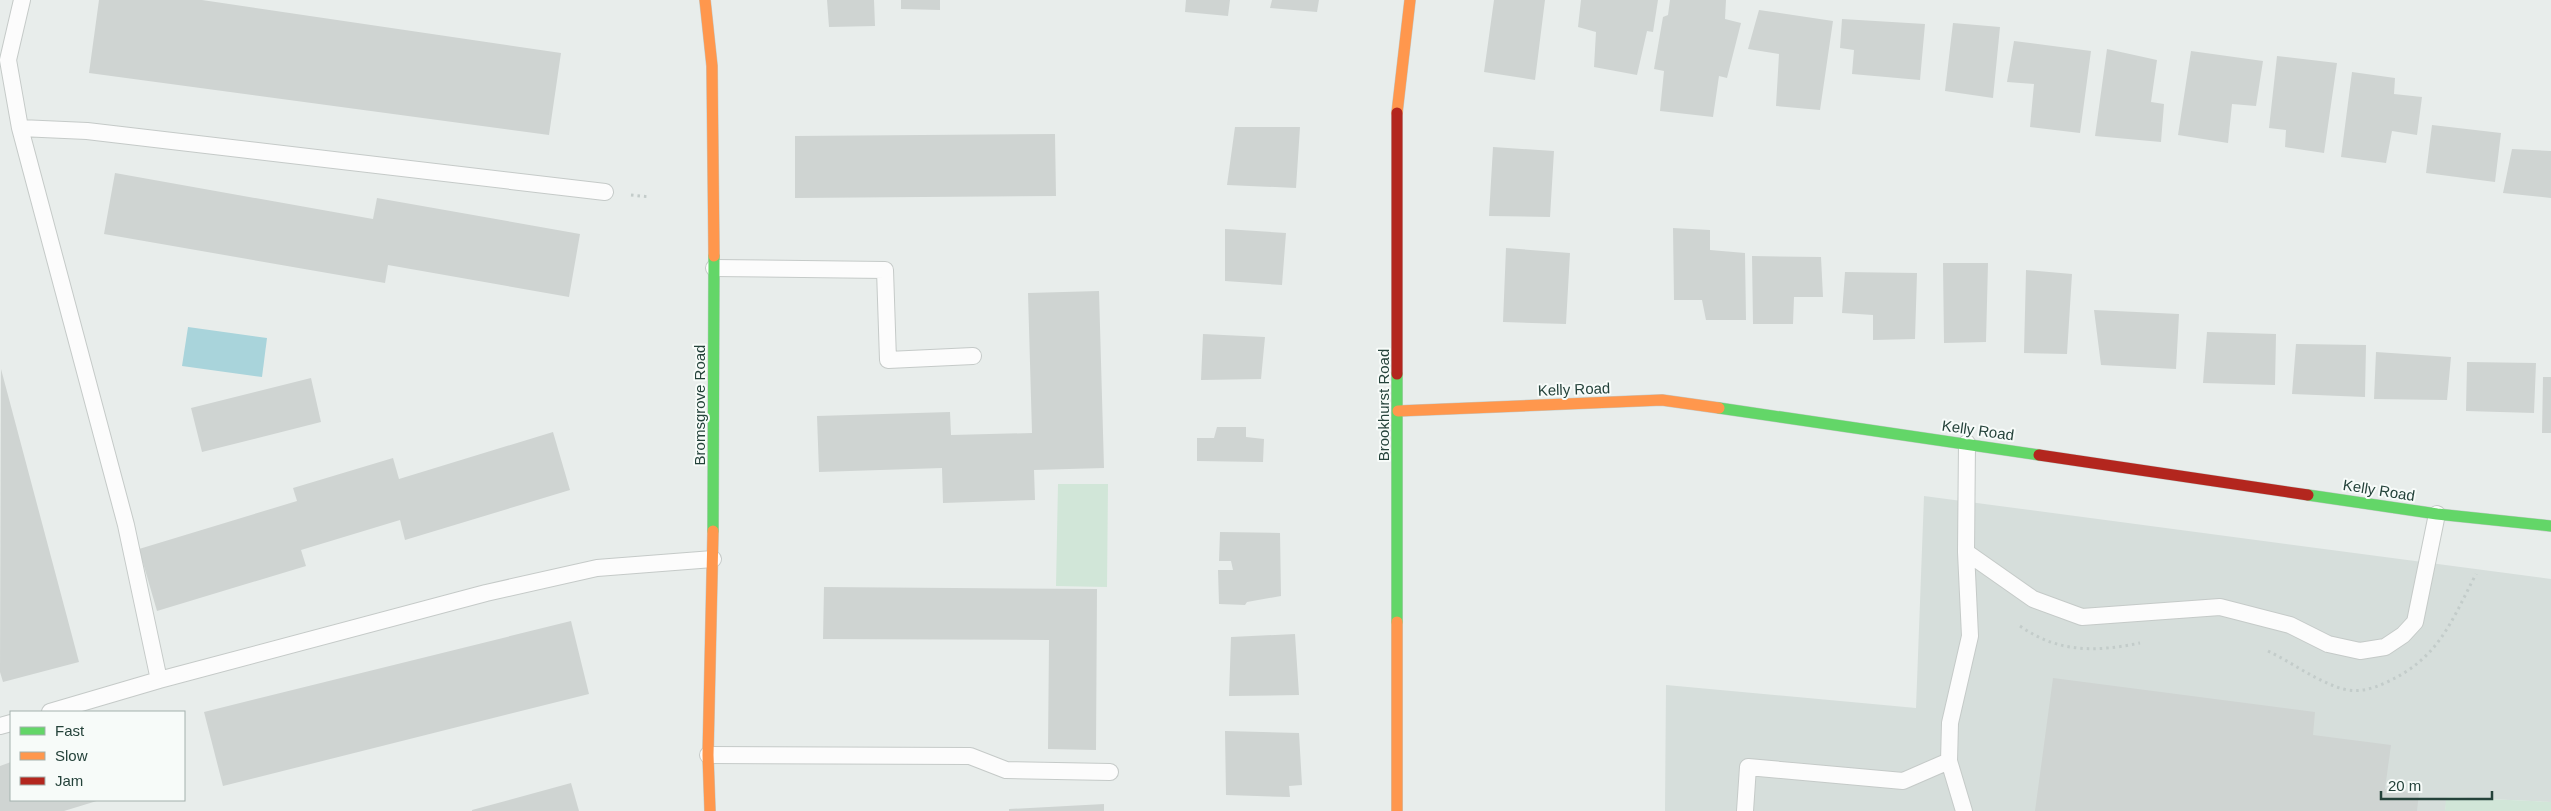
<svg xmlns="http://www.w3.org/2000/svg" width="2551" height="811" font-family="Helvetica,sans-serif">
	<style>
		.built { fill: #d6dedb }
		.green { fill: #d1e6d8 }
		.water { fill: #a9d4db }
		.building { fill: #cfd4d2 }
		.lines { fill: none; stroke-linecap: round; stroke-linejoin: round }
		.lane-casing { stroke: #c5cac8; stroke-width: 18 }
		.fast-casing { stroke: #c3cbc8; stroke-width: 12 }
		.slow-casing { stroke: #c3cbc8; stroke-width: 12 }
		.jam-casing { stroke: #c3cbc8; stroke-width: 12 }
		.path { stroke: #c3ccca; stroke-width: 3; stroke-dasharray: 2.5 4; stroke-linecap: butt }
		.lane { stroke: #fcfcfc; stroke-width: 16 }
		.fast { stroke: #63d668; stroke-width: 11 }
		.slow { stroke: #ff974d; stroke-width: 11 }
		.jam { stroke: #b3261e; stroke-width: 11 }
		.labels { text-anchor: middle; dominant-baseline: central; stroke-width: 4; stroke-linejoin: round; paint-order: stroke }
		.street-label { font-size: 15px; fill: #24423a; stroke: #f7fbf9 }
	</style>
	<rect width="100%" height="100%" fill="#e8edeb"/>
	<path class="built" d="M 1924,496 L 2551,579 L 2551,802 L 2447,797 L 2445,811 L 1665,811 L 1666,685 L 1916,708 Z"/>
	<path class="green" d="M 1058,484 L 1108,484 L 1107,587 L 1056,586 Z
		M 2446,797 L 2551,802 L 2551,811 L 2445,811 Z"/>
	<path class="water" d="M 188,327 L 267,338 L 262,377 L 182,366 Z"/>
	<path class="building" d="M 99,0 L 202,0 L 561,53 L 549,135 L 89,73 Z
		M 827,0 L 874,0 L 875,26 L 829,27 Z
		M 901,0 L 940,0 L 940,10 L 901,9 Z
		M 1186,0 L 1230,0 L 1228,16 L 1185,12 Z
		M 1272,0 L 1319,0 L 1317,12 L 1270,8 Z
		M 1494,0 L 1545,0 L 1535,80 L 1484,72 Z
		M 1581,0 L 1658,0 L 1653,32 L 1647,31 L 1637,75 L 1594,67 L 1596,32 L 1578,27 Z
		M 1670,0 L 1726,0 L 1725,19 L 1741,23 L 1727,78 L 1719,76 L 1713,117 L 1660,111 L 1664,71 L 1654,69 L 1663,17 L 1668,15 Z
		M 1759,10 L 1833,21 L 1820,110 L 1776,106 L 1779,54 L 1748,49 Z
		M 1842,19 L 1925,24 L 1920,80 L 1852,74 L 1854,50 L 1840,48 Z
		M 1953,23 L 2000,27 L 1993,98 L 1945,91 Z
		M 2014,41 L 2091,51 L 2080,133 L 2030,127 L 2034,84 L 2007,82 Z
		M 2107,49 L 2157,60 L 2151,102 L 2164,104 L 2161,142 L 2095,136 Z
		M 2191,51 L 2263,61 L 2256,106 L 2232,104 L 2228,143 L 2178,135 Z
		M 2277,56 L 2337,63 L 2324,153 L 2285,147 L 2286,130 L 2269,128 Z
		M 2352,72 L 2395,78 L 2394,94 L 2422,97 L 2417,135 L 2392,131 L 2386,163 L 2341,157 Z
		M 2432,125 L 2501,133 L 2495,182 L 2426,173 Z
		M 1235,127 L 1300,127 L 1296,188 L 1227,185 Z
		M 1055,134 L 1056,196 L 795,198 L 795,136 Z
		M 1493,147 L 1554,151 L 1550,217 L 1489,216 Z
		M 2512,149 L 2551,151 L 2551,198 L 2503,193 Z
		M 115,173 L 373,219 L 377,198 L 580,234 L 569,297 L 388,265 L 385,283 L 104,234 Z
		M 1673,228 L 1710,230 L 1710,250 L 1745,253 L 1746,320 L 1706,320 L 1702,300 L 1674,300 Z
		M 1225,229 L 1286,233 L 1282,285 L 1225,281 Z
		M 1506,248 L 1570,253 L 1566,324 L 1503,322 Z
		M 1752,256 L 1821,257 L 1823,297 L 1794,297 L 1793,324 L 1753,324 Z
		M 1943,263 L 1988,263 L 1986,342 L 1944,343 Z
		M 2026,270 L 2072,274 L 2067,354 L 2024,353 Z
		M 1845,272 L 1917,273 L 1915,339 L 1873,340 L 1873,315 L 1842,313 Z
		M 1099,291 L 1104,468 L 1034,470 L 1035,500 L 943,503 L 942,468 L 819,472 L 817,416 L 950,412 L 951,435 L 1032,433 L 1028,293 Z
		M 2094,310 L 2179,314 L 2176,369 L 2101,365 Z
		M 2207,332 L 2276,334 L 2275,385 L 2203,383 Z
		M 1203,334 L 1265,337 L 1261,379 L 1201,380 Z
		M 2296,344 L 2366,345 L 2365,397 L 2292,394 Z
		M 2376,352 L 2451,357 L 2447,400 L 2374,399 Z
		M 2467,362 L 2536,363 L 2534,413 L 2466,411 Z
		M 1,369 L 79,662 L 3,682 L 0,672 Z
		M 2543,377 L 2551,377 L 2551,433 L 2542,433 Z
		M 311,378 L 321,422 L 202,452 L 191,408 Z
		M 1217,427 L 1246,427 L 1246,437 L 1264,439 L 1263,462 L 1197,461 L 1197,438 L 1214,438 Z
		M 553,432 L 570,490 L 405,540 L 400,520 L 301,550 L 306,566 L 157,611 L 139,549 L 297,501 L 293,488 L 393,458 L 399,479 Z
		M 1220,532 L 1280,533 L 1281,596 L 1247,602 L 1245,605 L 1219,604 L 1218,570 L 1233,570 L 1231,561 L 1219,561 Z
		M 824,587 L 1097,589 L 1096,750 L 1048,749 L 1049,640 L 823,639 Z
		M 571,621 L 589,694 L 223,786 L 204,712 Z
		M 1295,634 L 1299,695 L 1229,696 L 1231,637 Z
		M 2053,678 L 2315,712 L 2313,735 L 2391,745 L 2385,789 L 2419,793 L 2417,811 L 2035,811 Z
		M 1225,731 L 1299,733 L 1302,785 L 1289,786 L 1290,797 L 1226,795 Z
		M 11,762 L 11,800 L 100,800 L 64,811 L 0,811 L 0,766 Z
		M 571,783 L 579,811 L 472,811 L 472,810 Z
		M 1104,804 L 1104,811 L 1009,811 L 1009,809 Z"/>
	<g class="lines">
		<defs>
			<path id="lane" d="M 22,0 L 8,60 L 20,128 L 126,525 L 159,680
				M 20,128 L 87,131 L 605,192
				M 714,268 L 885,270 L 888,360 L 973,356
				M 1966,552 L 2033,599 L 2082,617 L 2220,607 L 2290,625 L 2328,644 L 2360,651 L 2385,647 L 2403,635 L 2415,622 L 2437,514
				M 50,712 L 159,680 L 486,593 L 597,568 L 713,559
				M 0,726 L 11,723
				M 708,755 L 970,756 L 1006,770 L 1110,772
				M 1745,811 L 1748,767 L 1903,781 L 1949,761
				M 1964,811 L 1949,761 L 1950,723 L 1970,636 L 1966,552 L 1967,443"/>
			<path id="fast" d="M 1397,374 L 1397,622
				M 1719,408 L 2039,455
				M 2308,495 L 2437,514 L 2551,526
				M 713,531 L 714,256"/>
			<path id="slow" d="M 705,0 L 712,66 L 714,256
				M 1397,113 L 1410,0
				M 1398,411 L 1662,400 L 1719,408
				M 1397,622 L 1397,811
				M 710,811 L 708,755 L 713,531"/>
			<path id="jam" d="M 1397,113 L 1397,374
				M 2039,455 L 2308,495"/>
		</defs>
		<use href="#lane" class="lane-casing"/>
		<use href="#fast" class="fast-casing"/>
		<use href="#slow" class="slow-casing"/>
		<use href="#jam" class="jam-casing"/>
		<path class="path" d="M 631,195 L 650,197
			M 2020,626 C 2058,653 2096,652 2140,643
			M 2268,651 C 2293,663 2316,681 2343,689 C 2359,693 2372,689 2387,682 C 2439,658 2451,622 2476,574"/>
		<use href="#lane" class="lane"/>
		<use href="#fast" class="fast"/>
		<use href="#slow" class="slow"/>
		<use href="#jam" class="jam"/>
	</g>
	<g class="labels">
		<g class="street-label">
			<text transform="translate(1574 389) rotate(-2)">Kelly Road</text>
			<text transform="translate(699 405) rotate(-90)">Bromsgrove Road</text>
			<text transform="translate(1383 405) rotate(-90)">Brookhurst Road</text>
			<text transform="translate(1978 430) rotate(8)">Kelly Road</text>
			<text transform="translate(2379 490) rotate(9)">Kelly Road</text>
		</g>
	</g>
	<rect x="10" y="711" width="175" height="90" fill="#f7fbf9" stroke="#a3b1ad"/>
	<rect x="20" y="727" width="25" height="8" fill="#63d668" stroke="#a3b1ad"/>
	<text x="55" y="736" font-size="15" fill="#24423a">Fast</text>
	<rect x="20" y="752" width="25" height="8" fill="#ff974d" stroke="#a3b1ad"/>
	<text x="55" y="761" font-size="15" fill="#24423a">Slow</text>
	<rect x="20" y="777" width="25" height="8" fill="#b3261e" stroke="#a3b1ad"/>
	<text x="55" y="786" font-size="15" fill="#24423a">Jam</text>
	<path d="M2381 791v8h111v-8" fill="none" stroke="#24423a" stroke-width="2.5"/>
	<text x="2388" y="791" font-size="15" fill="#24423a" stroke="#f7fbf9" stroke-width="4" paint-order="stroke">20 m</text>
</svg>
